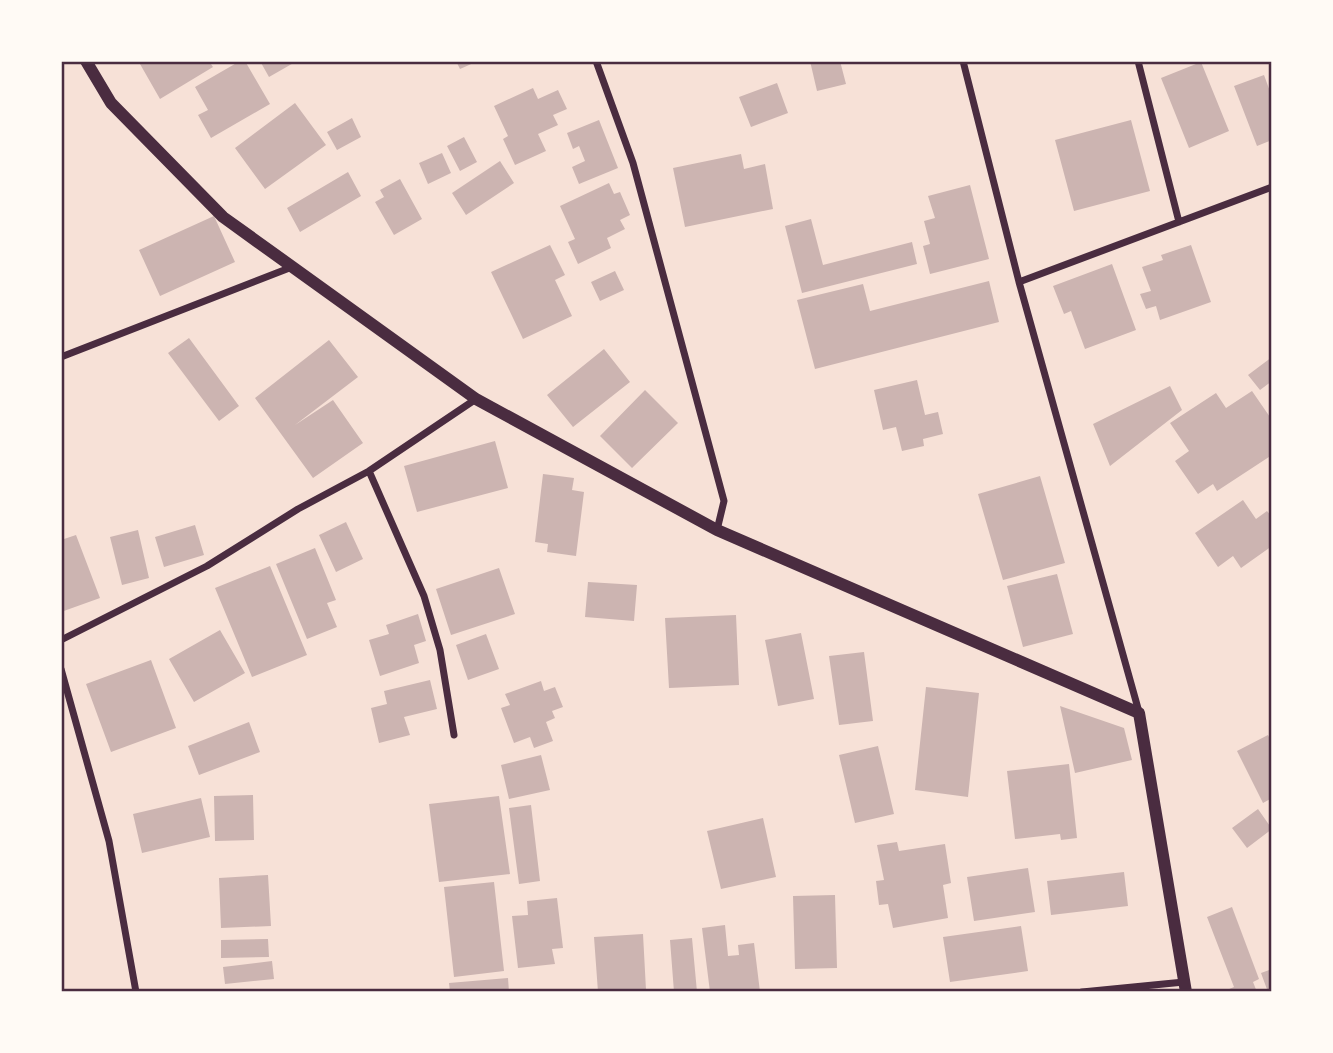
<svg xmlns="http://www.w3.org/2000/svg" width="1333" height="1053" font-family="Merriweather,serif">
	<style>
		.building { fill: #ccb4b1 }
		.lines { fill: none; stroke-linecap: round; stroke-linejoin: round }
		.minor { stroke: #4a2c40; stroke-width: 7 }
		.tertiary { stroke: #4a2c40; stroke-width: 12 }
		.neatline { fill: none; stroke: #4a2c40; stroke-width: 2.5 }
	</style>
	<rect width="100%" height="100%" fill="#f7e1d7"/>
	<path class="building" d="M 145,61 L 209,61 L 213,67 L 160,99 L 140,64 Z
		M 240,61 L 245,61 L 270,104 L 211,138 L 198,115 L 208,110 L 195,87 Z
		M 260,61 L 297,61 L 269,77 Z
		M 456,61 L 478,61 L 460,69 Z
		M 810,61 L 840,61 L 846,84 L 817,91 Z
		M 1201,62 L 1229,131 L 1189,148 L 1161,78 Z
		M 1264,75 L 1272,97 L 1272,140 L 1257,146 L 1234,86 Z
		M 777,83 L 788,113 L 751,127 L 739,97 Z
		M 533,88 L 538,99 L 558,90 L 567,109 L 553,115 L 558,125 L 538,134 L 546,151 L 515,165 L 503,139 L 508,136 L 494,106 Z
		M 295,103 L 326,145 L 265,189 L 235,148 Z
		M 352,118 L 361,137 L 337,150 L 327,132 Z
		M 599,120 L 618,168 L 579,184 L 572,167 L 585,161 L 579,146 L 573,149 L 567,133 Z
		M 1131,120 L 1150,191 L 1074,211 L 1055,140 Z
		M 464,137 L 477,162 L 460,171 L 447,146 Z
		M 442,153 L 451,173 L 428,184 L 419,163 Z
		M 741,154 L 744,169 L 765,164 L 773,209 L 685,227 L 673,168 Z
		M 500,161 L 514,183 L 466,215 L 452,193 Z
		M 348,172 L 361,196 L 300,232 L 287,208 Z
		M 400,179 L 422,219 L 394,235 L 375,202 L 384,197 L 380,190 Z
		M 609,183 L 614,194 L 620,192 L 630,215 L 620,220 L 625,229 L 607,238 L 611,248 L 578,264 L 568,242 L 575,239 L 560,206 Z
		M 970,185 L 989,259 L 930,274 L 923,246 L 930,244 L 924,221 L 935,218 L 928,196 Z
		M 214,216 L 235,262 L 160,296 L 139,250 Z
		M 811,219 L 823,265 L 912,242 L 917,264 L 802,293 L 785,226 Z
		M 550,245 L 565,275 L 555,280 L 572,316 L 523,339 L 491,272 Z
		M 1191,245 L 1211,302 L 1160,320 L 1156,306 L 1146,309 L 1140,294 L 1151,291 L 1142,267 L 1163,260 L 1161,255 Z
		M 1112,264 L 1136,330 L 1085,349 L 1071,311 L 1064,314 L 1053,286 Z
		M 615,271 L 624,290 L 600,301 L 591,282 Z
		M 989,281 L 999,322 L 815,369 L 797,300 L 863,284 L 870,311 Z
		M 189,338 L 239,406 L 219,421 L 168,353 Z
		M 329,340 L 358,377 L 295,425 L 333,400 L 363,443 L 313,478 L 255,398 Z
		M 604,349 L 630,382 L 573,427 L 547,395 Z
		M 1272,357 L 1272,381 L 1260,390 L 1248,375 Z
		M 917,380 L 925,415 L 938,412 L 943,434 L 923,439 L 924,446 L 902,451 L 896,427 L 883,430 L 874,390 Z
		M 1170,386 L 1182,410 L 1110,466 L 1093,424 Z
		M 645,390 L 678,423 L 632,468 L 600,436 Z
		M 1252,391 L 1272,420 L 1272,455 L 1217,491 L 1213,484 L 1198,494 L 1175,461 L 1189,451 L 1170,423 L 1216,393 L 1226,408 Z
		M 495,441 L 508,488 L 417,512 L 404,466 Z
		M 543,474 L 574,478 L 572,490 L 584,492 L 576,556 L 547,552 L 548,544 L 535,542 Z
		M 1040,476 L 1065,563 L 1003,580 L 978,494 Z
		M 1243,500 L 1256,519 L 1267,511 L 1272,517 L 1272,546 L 1241,568 L 1233,556 L 1218,567 L 1195,533 Z
		M 346,522 L 363,559 L 336,572 L 319,535 Z
		M 195,525 L 204,555 L 164,567 L 155,537 Z
		M 138,530 L 149,578 L 122,585 L 110,537 Z
		M 76,535 L 100,598 L 61,612 L 61,540 Z
		M 315,548 L 336,600 L 327,603 L 337,627 L 307,639 L 276,564 Z
		M 270,566 L 307,655 L 252,677 L 215,588 Z
		M 499,568 L 515,614 L 451,635 L 436,589 Z
		M 1057,574 L 1073,634 L 1023,647 L 1007,586 Z
		M 588,582 L 637,585 L 634,621 L 585,617 Z
		M 418,614 L 426,641 L 414,645 L 419,663 L 380,676 L 369,640 L 389,634 L 386,625 Z
		M 736,615 L 739,685 L 669,688 L 665,618 Z
		M 220,630 L 245,673 L 194,702 L 169,659 Z
		M 801,633 L 814,699 L 778,706 L 765,640 Z
		M 486,634 L 499,669 L 468,680 L 456,645 Z
		M 864,652 L 873,721 L 839,725 L 829,656 Z
		M 151,660 L 176,728 L 111,752 L 86,684 Z
		M 430,680 L 437,709 L 404,717 L 410,735 L 379,743 L 371,708 L 387,704 L 384,691 Z
		M 541,681 L 544,691 L 555,687 L 563,707 L 552,711 L 555,718 L 546,722 L 553,741 L 534,748 L 530,737 L 514,743 L 501,708 L 510,705 L 505,694 Z
		M 926,687 L 979,693 L 968,797 L 915,790 Z
		M 1060,706 L 1124,728 L 1132,760 L 1075,773 Z
		M 249,722 L 260,752 L 199,775 L 188,746 Z
		M 1268,735 L 1272,743 L 1272,798 L 1263,803 L 1237,751 Z
		M 878,746 L 894,814 L 855,823 L 839,755 Z
		M 541,755 L 550,790 L 509,799 L 501,765 Z
		M 1069,764 L 1077,838 L 1061,840 L 1060,834 L 1015,839 L 1007,771 Z
		M 253,795 L 254,840 L 215,841 L 214,796 Z
		M 499,796 L 510,874 L 439,882 L 429,804 Z
		M 201,798 L 210,837 L 142,853 L 133,814 Z
		M 531,805 L 540,881 L 519,884 L 509,808 Z
		M 1258,809 L 1272,829 L 1247,848 L 1232,828 Z
		M 763,818 L 776,877 L 721,889 L 707,831 Z
		M 897,842 L 899,851 L 945,844 L 951,883 L 943,885 L 948,918 L 893,928 L 888,904 L 879,905 L 876,881 L 884,880 L 877,845 Z
		M 1028,868 L 1035,912 L 974,921 L 967,877 Z
		M 1124,872 L 1128,906 L 1051,915 L 1047,881 Z
		M 268,875 L 271,926 L 221,928 L 219,878 Z
		M 494,882 L 504,971 L 454,977 L 444,887 Z
		M 835,895 L 837,968 L 795,969 L 793,896 Z
		M 557,898 L 563,948 L 552,949 L 555,964 L 518,968 L 512,916 L 528,915 L 527,901 Z
		M 1232,907 L 1259,979 L 1253,982 L 1257,992 L 1222,992 L 1234,987 L 1207,917 Z
		M 725,925 L 728,956 L 739,955 L 738,945 L 754,943 L 760,992 L 710,992 L 702,928 Z
		M 1021,926 L 1028,971 L 950,982 L 943,937 Z
		M 643,934 L 646,990 L 598,992 L 594,937 Z
		M 692,938 L 697,992 L 674,992 L 670,940 Z
		M 268,939 L 269,957 L 221,958 L 221,940 Z
		M 272,961 L 274,979 L 225,984 L 223,967 Z
		M 1272,969 L 1272,992 L 1268,992 L 1261,973 Z
		M 508,978 L 509,992 L 450,992 L 449,983 Z"/>
	<g class="lines">
		<path class="minor" d="M 596,61 L 633,163 L 724,501 L 717,530
			M 963,61 L 1019,282 L 1139,712
			M 1138,61 L 1179,222
			M 1019,282 L 1272,187
			M 61,357 L 292,267
			M 369,471 L 424,596 L 440,650 L 454,735
			M 61,640 L 207,566 L 298,509 L 369,471 L 476,399
			M 61,669 L 109,841 L 136,992
			M 1082,992 L 1184,982"/>
		<path class="tertiary" d="M 86,61 L 111,103 L 223,217 L 476,399 L 717,530 L 1139,713 L 1186,992"/>
	</g>
	<rect width="1333" height="1053" fill="none" stroke="#fffaf5" stroke-width="126"/>
	<rect x="63" y="63" width="1207" height="927" class="neatline"/>
</svg>
